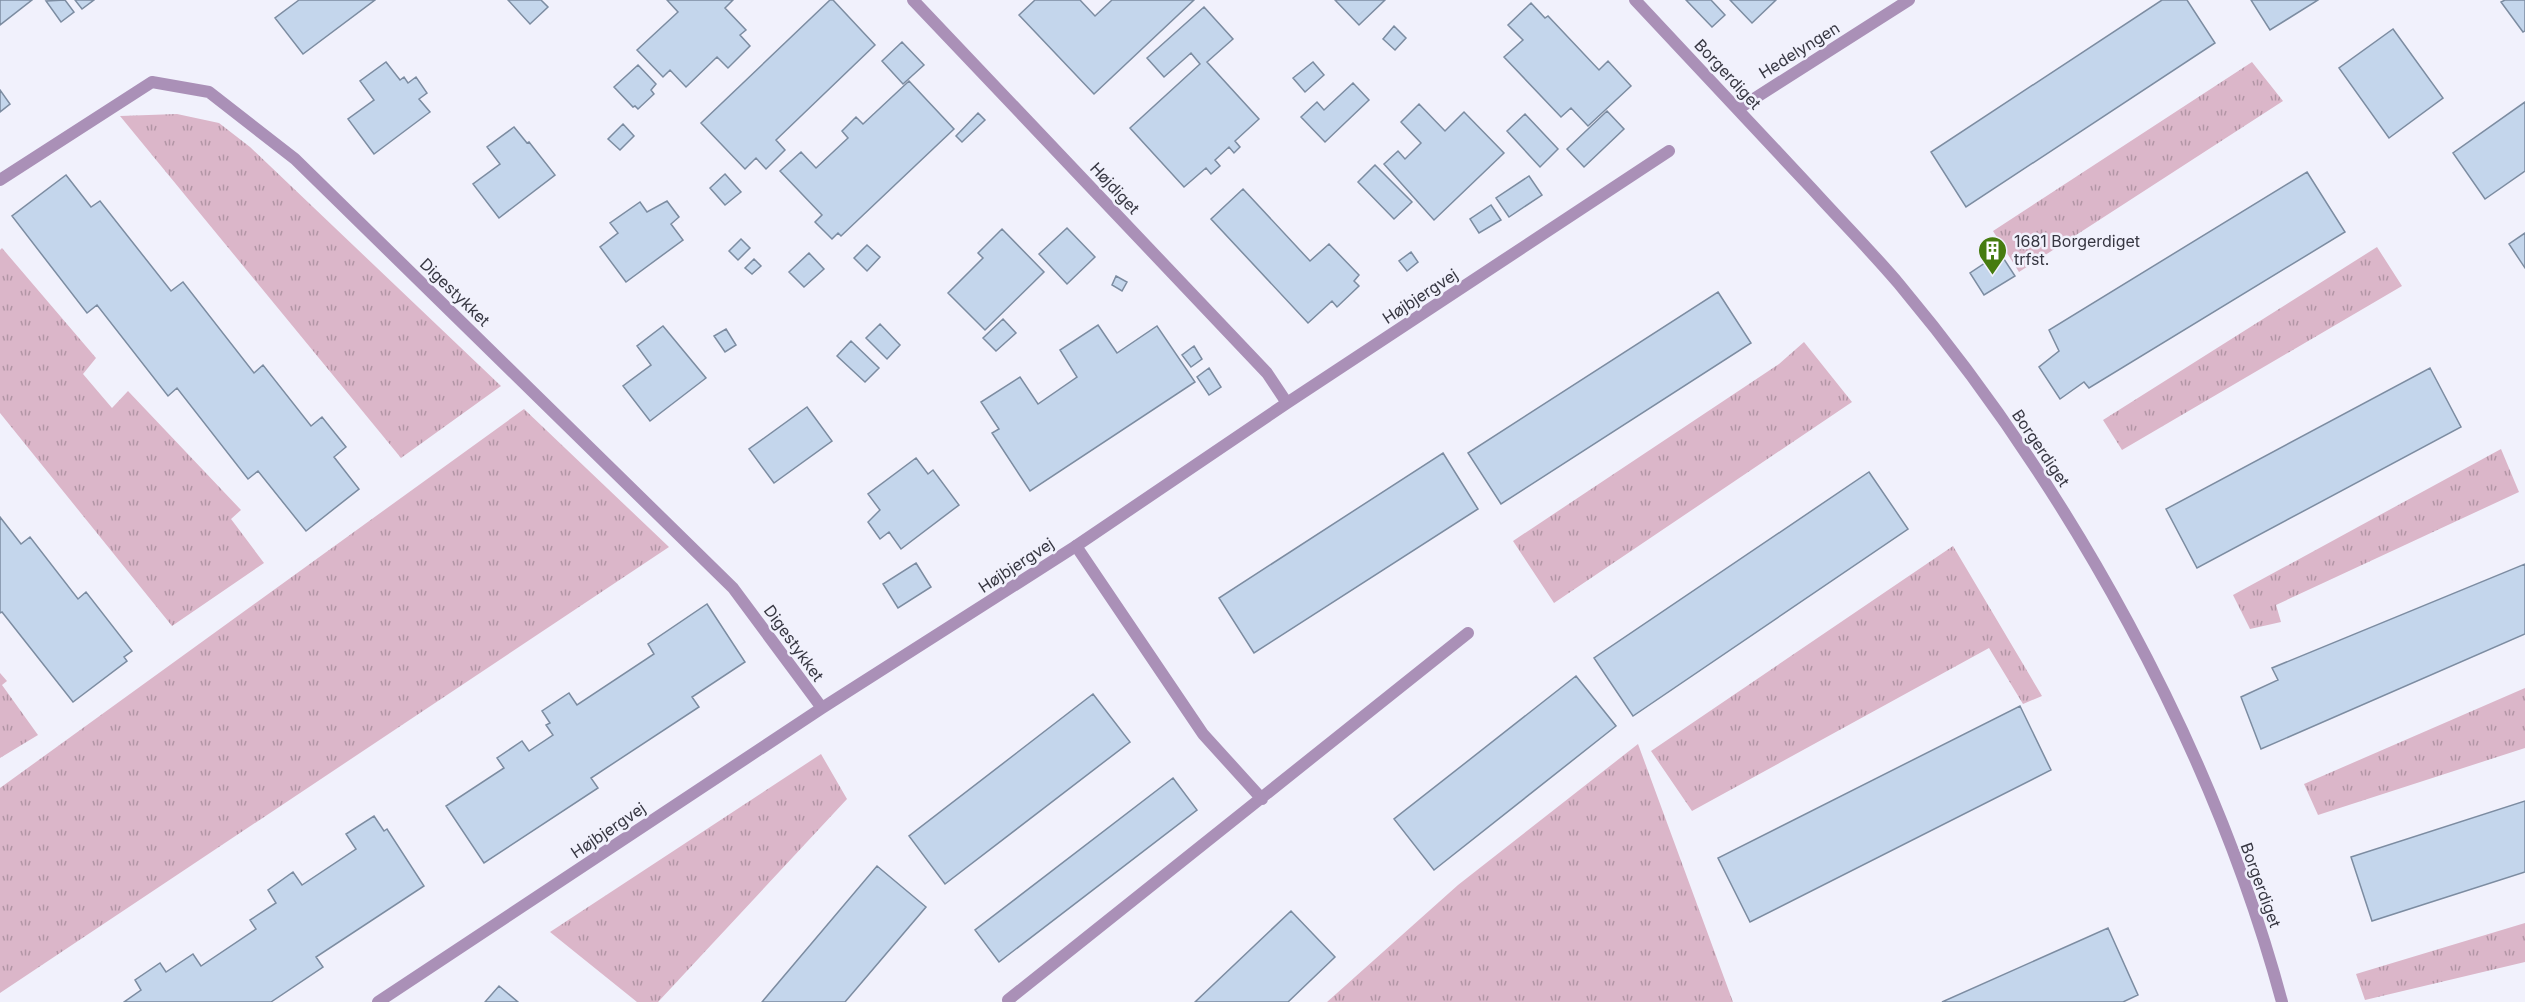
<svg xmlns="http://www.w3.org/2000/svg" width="2525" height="1002" font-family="Inter,sans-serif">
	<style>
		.park { fill: url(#park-tufts) }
		.building { fill: #c4d6ec; stroke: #7c8ca1; stroke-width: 1.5 }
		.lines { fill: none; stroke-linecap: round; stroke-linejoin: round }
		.lane { stroke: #aa90b7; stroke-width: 12 }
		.street { stroke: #aa90b7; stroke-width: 12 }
		.labels { text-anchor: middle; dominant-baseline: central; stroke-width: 5; stroke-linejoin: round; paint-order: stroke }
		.street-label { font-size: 16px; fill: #373742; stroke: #f1f1fc }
		.poi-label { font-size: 16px; fill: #373742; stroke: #f1f1fc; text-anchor: start }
	</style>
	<defs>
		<pattern id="park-tufts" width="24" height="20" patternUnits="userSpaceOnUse" patternTransform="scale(1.5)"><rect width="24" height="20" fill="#dbb6c9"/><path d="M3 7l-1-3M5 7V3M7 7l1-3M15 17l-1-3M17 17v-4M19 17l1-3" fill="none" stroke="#b295a5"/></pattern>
	</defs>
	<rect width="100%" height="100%" fill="#f1f1fc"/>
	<path class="park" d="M 2252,62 L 2283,101 L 2019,272 L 1993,231 Z
		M 177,114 L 219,123 L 250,147 L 501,386 L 401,458 L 120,116 Z
		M 2377,247 L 2402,286 L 2122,450 L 2103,420 Z
		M 2,248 L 96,358 L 83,374 L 112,408 L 128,391 L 241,510 L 231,519 L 264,563 L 172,626 L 0,413 L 0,250 Z
		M 1804,342 L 1852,402 L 1554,603 L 1513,541 L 1779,364 Z
		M 524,409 L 669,547 L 0,993 L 0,788 Z
		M 2501,449 L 2519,492 L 2276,605 L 2281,622 L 2250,629 L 2233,595 Z
		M 1953,546 L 2042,696 L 2023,704 L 1989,648 L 1692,811 L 1651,751 Z
		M 0,673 L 7,681 L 2,685 L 38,735 L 0,758 Z
		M 2525,688 L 2525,748 L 2318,815 L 2304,784 Z
		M 1638,744 L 1733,1002 L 1327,1002 L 1458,885 Z
		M 821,754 L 847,799 L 658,1002 L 637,1002 L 550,932 Z
		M 2525,923 L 2525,962 L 2365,1000 L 2356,974 Z"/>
	<path class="building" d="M 0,0 L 32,0 L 0,25 Z
		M 65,0 L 74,12 L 61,22 L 46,1 Z
		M 75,0 L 94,0 L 82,9 Z
		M 299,0 L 375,0 L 303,54 L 275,18 Z
		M 508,0 L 541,0 L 548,7 L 530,24 Z
		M 667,0 L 733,0 L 725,8 L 746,30 L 740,35 L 750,46 L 728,68 L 717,57 L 686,87 L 670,70 L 663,77 L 637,50 L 678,12 Z
		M 830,0 L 833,0 L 875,45 L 776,140 L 785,150 L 766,169 L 756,158 L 745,169 L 701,123 Z
		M 1035,0 L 1080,0 L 1095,16 L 1112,0 L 1194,0 L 1094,94 L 1019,15 Z
		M 1335,0 L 1385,0 L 1359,25 Z
		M 1686,0 L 1711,0 L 1725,15 L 1712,27 Z
		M 1730,0 L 1776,0 L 1752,23 Z
		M 2162,0 L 2187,0 L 2215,43 L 1966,207 L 1931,152 Z
		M 2251,0 L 2318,0 L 2270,30 Z
		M 2505,0 L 2525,0 L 2525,31 L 2523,32 L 2501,2 Z
		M 1531,3 L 1545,18 L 1548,16 L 1599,70 L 1608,61 L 1631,86 L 1588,126 L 1571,108 L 1561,117 L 1504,57 L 1523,40 L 1508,25 Z
		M 1204,7 L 1233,39 L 1207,62 L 1259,119 L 1235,141 L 1240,147 L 1234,153 L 1229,147 L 1215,160 L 1220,166 L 1211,174 L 1206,168 L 1184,187 L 1130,128 L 1200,64 L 1191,53 L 1164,77 L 1147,58 Z
		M 1394,26 L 1406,38 L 1395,50 L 1383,39 Z
		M 2393,29 L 2443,98 L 2389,138 L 2339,68 Z
		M 902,42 L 924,65 L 903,84 L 882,61 Z
		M 386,62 L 400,80 L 404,77 L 408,83 L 416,77 L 427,93 L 419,99 L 430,112 L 374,154 L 348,119 L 374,100 L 360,81 Z
		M 1313,62 L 1324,75 L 1305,92 L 1293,78 Z
		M 638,65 L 656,84 L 651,90 L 654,94 L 638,109 L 635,106 L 633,107 L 614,87 Z
		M 909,81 L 954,129 L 841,236 L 838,233 L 832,239 L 815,222 L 822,215 L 780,171 L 801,152 L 816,168 L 848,138 L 842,131 L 856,117 L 863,124 Z
		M 1353,83 L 1369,100 L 1325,142 L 1301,117 L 1317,102 L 1324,110 Z
		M 0,90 L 10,104 L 0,112 Z
		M 2525,102 L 2525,171 L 2485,199 L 2453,153 Z
		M 1419,104 L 1445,131 L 1464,112 L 1504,153 L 1434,220 L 1384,164 L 1398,151 L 1405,159 L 1421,143 L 1401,122 Z
		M 1607,111 L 1624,129 L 1584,167 L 1567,149 Z
		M 978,113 L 985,120 L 962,142 L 956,136 Z
		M 1525,114 L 1558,149 L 1540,167 L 1507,131 Z
		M 623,124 L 634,136 L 620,150 L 608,139 Z
		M 514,127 L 527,143 L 529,142 L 555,175 L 499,218 L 473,184 L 500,164 L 487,147 Z
		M 1375,165 L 1412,202 L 1394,219 L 1358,182 Z
		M 2307,172 L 2345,232 L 2089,388 L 2084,382 L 2060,399 L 2039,367 L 2059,351 L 2049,330 Z
		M 725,174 L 741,192 L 725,205 L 710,188 Z
		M 66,175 L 91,207 L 100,201 L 171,291 L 183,282 L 254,373 L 263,365 L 311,426 L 322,417 L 346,447 L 334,457 L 359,489 L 306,531 L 258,471 L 248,479 L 177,388 L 168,396 L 97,305 L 87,313 L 12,216 Z
		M 1529,176 L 1542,195 L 1509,217 L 1496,198 Z
		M 1243,189 L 1310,261 L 1329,244 L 1359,275 L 1354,281 L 1359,286 L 1337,307 L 1332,301 L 1308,323 L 1211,219 Z
		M 667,201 L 679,217 L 671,224 L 683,240 L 626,282 L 600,247 L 618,233 L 610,223 L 640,202 L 647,212 Z
		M 1491,205 L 1501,220 L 1479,233 L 1470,219 Z
		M 1067,228 L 1095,257 L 1067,284 L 1039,254 Z
		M 1002,229 L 1044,272 L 985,330 L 948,293 L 983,258 L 978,253 Z
		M 2525,233 L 2525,268 L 2509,244 Z
		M 741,239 L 750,248 L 738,260 L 729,251 Z
		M 867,245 L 880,257 L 867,271 L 854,258 Z
		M 1411,252 L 1418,262 L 1407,271 L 1399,261 Z
		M 809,253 L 824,269 L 804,287 L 789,272 Z
		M 2000,253 L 2015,276 L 1984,295 L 1970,273 Z
		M 754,259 L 761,266 L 752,274 L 745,268 Z
		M 1116,276 L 1127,282 L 1122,291 L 1112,285 Z
		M 1718,292 L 1751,343 L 1501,504 L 1468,453 Z
		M 1003,319 L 1016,333 L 996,351 L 983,338 Z
		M 880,324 L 900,345 L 887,359 L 866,338 Z
		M 1098,325 L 1117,353 L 1157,326 L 1195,382 L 1030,491 L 992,433 L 999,429 L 981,402 L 1020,377 L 1038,404 L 1077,377 L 1060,350 Z
		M 663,326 L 706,378 L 650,421 L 623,386 L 651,365 L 637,346 Z
		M 726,329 L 736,345 L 725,352 L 714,336 Z
		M 851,341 L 879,368 L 865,382 L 837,356 Z
		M 1194,346 L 1202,359 L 1191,367 L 1182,355 Z
		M 1209,368 L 1221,387 L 1209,395 L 1197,377 Z
		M 2430,368 L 2461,427 L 2197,568 L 2166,509 Z
		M 807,407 L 832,441 L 774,483 L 749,449 Z
		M 1443,453 L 1478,509 L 1254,653 L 1219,598 Z
		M 916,458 L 928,474 L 933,470 L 959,505 L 901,549 L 889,532 L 880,539 L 868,522 L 880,510 L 868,494 Z
		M 1869,472 L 1908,529 L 1633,716 L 1594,658 Z
		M 0,517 L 21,544 L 30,537 L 78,599 L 86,592 L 132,651 L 124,657 L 127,661 L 73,702 L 2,612 L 0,613 Z
		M 916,563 L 931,587 L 898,608 L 883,584 Z
		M 2525,564 L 2525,634 L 2261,749 L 2241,697 L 2278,680 L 2272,668 Z
		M 707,604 L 745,662 L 692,697 L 699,707 L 591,778 L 598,788 L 484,863 L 446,806 L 504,768 L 497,758 L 522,741 L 529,751 L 553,735 L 546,725 L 550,723 L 542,711 L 569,693 L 577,705 L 654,654 L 648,644 Z
		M 1576,676 L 1616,726 L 1434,870 L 1394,819 Z
		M 1093,694 L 1130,742 L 945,884 L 909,836 Z
		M 2020,706 L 2051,770 L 1750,922 L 1718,858 Z
		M 1173,778 L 1197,810 L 999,962 L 975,930 Z
		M 2525,801 L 2525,872 L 2372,921 L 2351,857 Z
		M 374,816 L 384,831 L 387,829 L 424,886 L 316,957 L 323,967 L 271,1002 L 124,1002 L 141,990 L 135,980 L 160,963 L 166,972 L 193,954 L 201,966 L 256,929 L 250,920 L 276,903 L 268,890 L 293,872 L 302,885 L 356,849 L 346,834 Z
		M 877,866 L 926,907 L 845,1002 L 762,1002 Z
		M 1291,911 L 1335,957 L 1288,1002 L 1195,1002 Z
		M 2108,928 L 2138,995 L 2123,1002 L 1942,1002 Z
		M 499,986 L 518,1002 L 485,1002 Z"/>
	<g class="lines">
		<path class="lane" d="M 1076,546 L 1203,734 L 1262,799
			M 1008,1000 L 1468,633"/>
		<path class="street" d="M 913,0 L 1267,373 L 1287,403
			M 1635,0 C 1694,63 1754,127 1813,190 C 1842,222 1872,252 1899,284 C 2069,487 2213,746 2282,1002
			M 1738,109 L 1909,0
			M 0,180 L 152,82 L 209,92 L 295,159 L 733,588 L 822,708
			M 378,1002 L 822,708 L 1076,546 L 1287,403 L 1669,151"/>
	</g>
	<defs>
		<symbol id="building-pin" viewBox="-11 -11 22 30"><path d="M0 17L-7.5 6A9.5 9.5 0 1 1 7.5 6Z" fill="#467c0f" stroke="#f1f1fc"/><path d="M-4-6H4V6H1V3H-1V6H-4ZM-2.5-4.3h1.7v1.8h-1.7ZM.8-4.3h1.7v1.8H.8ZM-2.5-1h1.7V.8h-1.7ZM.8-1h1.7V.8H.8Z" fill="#fff"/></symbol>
	</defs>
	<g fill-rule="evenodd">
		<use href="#building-pin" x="1976" y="234" width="33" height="45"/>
	</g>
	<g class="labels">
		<g class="street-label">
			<text transform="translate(1799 50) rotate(-32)">Hedelyngen</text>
			<text transform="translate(1728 74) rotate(47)">Borgerdiget</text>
			<text transform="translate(1115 188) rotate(47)">Højdiget</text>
			<text transform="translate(455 292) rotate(44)">Digestykket</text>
			<text transform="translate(1420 296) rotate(-33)">Højbjergvej</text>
			<text transform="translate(2041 448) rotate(56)">Borgerdiget</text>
			<text transform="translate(1016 565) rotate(-33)">Højbjergvej</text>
			<text transform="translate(794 643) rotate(54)">Digestykket</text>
			<text transform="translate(608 830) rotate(-34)">Højbjergvej</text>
			<text transform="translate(2261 885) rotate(70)">Borgerdiget</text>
		</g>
		<g class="poi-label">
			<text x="2014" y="241">1681 Borgerdiget<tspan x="2014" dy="18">trfst.</tspan></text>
		</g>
	</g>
</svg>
